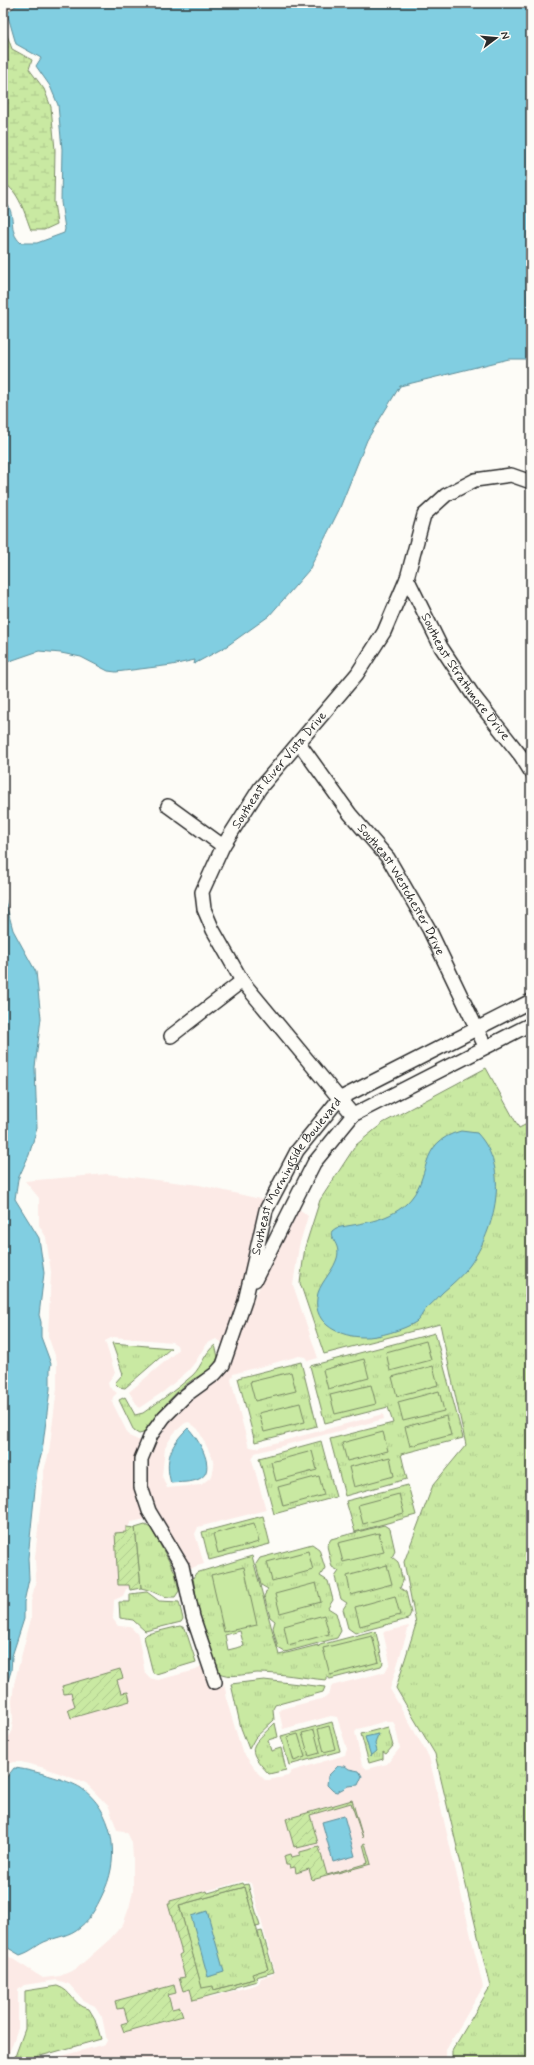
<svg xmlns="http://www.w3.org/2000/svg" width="534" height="2065" font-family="Mynerve,sans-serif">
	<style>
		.built { fill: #fceae6; fill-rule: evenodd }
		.grass { fill: url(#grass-tufts); stroke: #7a8a66; fill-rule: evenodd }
		.wetland { fill: url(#wetland-marsh); stroke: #7a8a66 }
		.garden { fill: url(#garden-furrows); stroke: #7a8a66 }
		.pitch { fill: #c9e9a2; stroke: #7a8a66 }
		.water { fill: #81cee1; stroke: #5f8d98 }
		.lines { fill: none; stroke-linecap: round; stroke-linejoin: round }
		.minor-casing { stroke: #2b2b2b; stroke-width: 16 }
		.minor { stroke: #fdfcf7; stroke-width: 13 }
		.labels { text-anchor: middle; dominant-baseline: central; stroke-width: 3; stroke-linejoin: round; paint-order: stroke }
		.street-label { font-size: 13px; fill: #2b2b2b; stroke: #fdfcf7 }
	</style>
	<defs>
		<pattern id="grass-tufts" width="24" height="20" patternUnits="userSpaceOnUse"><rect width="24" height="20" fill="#c9e9a2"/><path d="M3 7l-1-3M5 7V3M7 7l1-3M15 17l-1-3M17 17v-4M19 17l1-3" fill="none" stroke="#adc88c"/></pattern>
		<pattern id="wetland-marsh" width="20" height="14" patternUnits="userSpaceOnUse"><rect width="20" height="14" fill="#c9e9a2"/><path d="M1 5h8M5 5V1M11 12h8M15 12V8" fill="none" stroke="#adc88c"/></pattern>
		<pattern id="garden-furrows" width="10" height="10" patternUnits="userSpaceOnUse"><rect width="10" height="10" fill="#c9e9a2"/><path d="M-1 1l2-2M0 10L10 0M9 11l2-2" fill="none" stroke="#adc88c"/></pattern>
	</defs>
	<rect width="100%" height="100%" fill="#fdfcf7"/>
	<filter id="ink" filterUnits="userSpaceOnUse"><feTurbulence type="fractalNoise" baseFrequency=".025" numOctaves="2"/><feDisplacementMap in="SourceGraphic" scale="8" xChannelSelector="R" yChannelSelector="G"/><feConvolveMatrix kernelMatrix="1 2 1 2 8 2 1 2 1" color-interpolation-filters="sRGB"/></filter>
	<g filter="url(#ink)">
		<path class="built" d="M 107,1174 L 199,1185 L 264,1200 L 259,1209 L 239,1300 L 224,1347 L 220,1341 L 216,1339 L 206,1344 L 196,1361 L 188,1371 L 163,1392 L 139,1408 L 129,1392 L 175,1353 L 178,1349 L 177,1345 L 172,1342 L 113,1337 L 105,1341 L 115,1373 L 108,1382 L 109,1387 L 117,1393 L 113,1397 L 112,1402 L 129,1436 L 138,1440 L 142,1440 L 134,1460 L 134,1487 L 146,1519 L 131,1522 L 128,1527 L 134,1587 L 126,1589 L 123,1596 L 114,1600 L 113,1619 L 118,1626 L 131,1627 L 138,1635 L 145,1673 L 149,1678 L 158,1680 L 196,1670 L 202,1665 L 211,1690 L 224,1686 L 223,1682 L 224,1682 L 228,1705 L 242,1751 L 258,1773 L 265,1780 L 269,1780 L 288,1776 L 292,1771 L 345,1755 L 347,1749 L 337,1717 L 331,1716 L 283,1729 L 279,1711 L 281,1709 L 325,1698 L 330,1693 L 331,1686 L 385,1672 L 390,1663 L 383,1632 L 409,1626 L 390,1689 L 429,1757 L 483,1987 L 446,2050 L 446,2062 L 40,2062 L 105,2044 L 107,2041 L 102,2017 L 95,2006 L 84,2001 L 69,1984 L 57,1980 L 24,1985 L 18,1990 L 18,2028 L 6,2062 L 3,2062 L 3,1953 L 43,1978 L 60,1976 L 76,1969 L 110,1939 L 123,1924 L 129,1908 L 133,1891 L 133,1859 L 132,1843 L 128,1834 L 124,1831 L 117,1830 L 109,1807 L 86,1783 L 45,1768 L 21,1762 L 13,1762 L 7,1764 L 3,1772 L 3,1743 L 11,1734 L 13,1721 L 12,1701 L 14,1684 L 31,1619 L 31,1602 L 36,1580 L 35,1558 L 44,1471 L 49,1452 L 57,1388 L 57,1361 L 48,1336 L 51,1272 L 46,1237 L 39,1225 L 39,1198 L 25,1181 ZM 386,1721 L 393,1722 L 395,1725 L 400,1748 L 387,1764 L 367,1769 L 362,1765 L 355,1732 L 358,1729 ZM 243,1881 L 251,1883 L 275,1971 L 272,1975 L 261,1978 L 259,1983 L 255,1985 L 211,1997 L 196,1991 L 177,1899 Z
			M 298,1208 L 308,1216 L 299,1246 L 293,1285 L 318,1358 L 308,1361 L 305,1357 L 299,1356 L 233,1374 L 231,1380 L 248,1444 L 250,1447 L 256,1448 L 383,1414 L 384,1419 L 255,1453 L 252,1460 L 266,1510 L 198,1527 L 195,1534 L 204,1564 L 194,1567 L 190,1570 L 188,1563 L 155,1509 L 148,1486 L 148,1460 L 157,1437 L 169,1420 L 190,1400 L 219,1379 L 230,1367 L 252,1303 ZM 189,1422 L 198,1429 L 212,1457 L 214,1466 L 212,1476 L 201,1485 L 167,1488 L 162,1476 L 165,1447 L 174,1433 L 185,1423 Z"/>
		<path class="grass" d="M 486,1068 L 519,1128 L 531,1122 L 531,2057 L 514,2062 L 452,2062 L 452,2051 L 490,1987 L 435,1754 L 396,1688 L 416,1624 L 404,1562 L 433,1485 L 466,1445 L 440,1324 L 324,1354 L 300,1283 L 305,1247 L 320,1200 L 356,1145 L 383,1123 Z
			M 435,1333 L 463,1438 L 401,1454 L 407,1479 L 345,1496 L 330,1439 L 393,1423 L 388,1407 L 325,1423 L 310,1366 Z
			M 112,1343 L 171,1348 L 125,1388 L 119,1387 L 115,1383 L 123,1374 Z
			M 215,1345 L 218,1357 C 212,1374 196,1375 184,1386 C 169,1399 156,1414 147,1432 L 139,1434 L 134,1431 L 119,1400 L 125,1397 L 135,1415 L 143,1413 C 160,1401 177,1389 193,1375 C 202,1366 205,1352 215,1345 Z
			M 301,1362 L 317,1426 L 255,1442 L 238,1378 Z
			M 321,1441 L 336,1497 L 274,1514 L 259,1458 Z
			M 408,1485 L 416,1515 L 355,1532 L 346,1501 Z
			M 263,1516 L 270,1544 L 209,1560 L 202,1532 Z
			M 145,1525 L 151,1528 L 175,1572 L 179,1591 L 175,1597 C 159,1598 156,1591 141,1588 L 135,1528 Z
			M 384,1525 L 390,1529 L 395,1551 L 392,1557 L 398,1562 L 403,1581 L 400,1588 L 406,1592 L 411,1613 L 408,1619 L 355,1633 L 348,1628 L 343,1609 L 347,1603 L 341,1599 L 335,1577 L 339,1571 L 332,1567 L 327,1546 L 331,1539 Z
			M 312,1544 L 319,1549 L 325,1568 L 320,1576 L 328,1581 L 333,1600 L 328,1608 L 336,1613 L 341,1631 L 337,1638 L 285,1652 L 278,1648 L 273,1628 L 275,1621 L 270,1617 L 264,1596 L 268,1589 L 261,1585 L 256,1564 L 260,1558 Z
			M 252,1556 L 279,1655 L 318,1645 L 318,1647 L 320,1645 L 373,1631 L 376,1633 L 383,1663 L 381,1666 L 330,1679 L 326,1677 L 326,1680 C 304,1678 280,1673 257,1673 C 243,1674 230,1679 217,1672 L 201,1624 L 193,1578 L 196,1573 ZM 240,1631 L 244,1646 L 228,1650 L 225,1635 Z
			M 147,1592 L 159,1601 L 179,1602 L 183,1619 L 181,1622 L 145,1631 L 133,1620 L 120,1618 L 119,1602 L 130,1602 L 130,1594 Z
			M 180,1626 L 185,1628 L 196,1662 L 156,1674 L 153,1673 L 144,1637 L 147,1634 Z
			M 264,1680 L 325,1687 L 323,1692 L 275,1705 L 273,1709 L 274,1720 L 255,1738 L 249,1749 L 241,1728 L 231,1684 Z
			M 332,1722 L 340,1751 L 289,1765 L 281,1736 Z
			M 275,1723 L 278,1737 L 268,1740 L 271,1751 L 281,1748 L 286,1770 L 269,1774 C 244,1747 251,1747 275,1723 Z
			M 388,1727 L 393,1746 L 386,1754 L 383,1752 L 383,1759 L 369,1763 L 361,1734 Z
			M 245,1887 L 268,1969 L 253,1974 L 254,1979 L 214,1990 L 202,1989 L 179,1905 Z
			M 57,1986 C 73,1991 71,2004 89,2009 L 95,2019 L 101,2039 L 19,2062 L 13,2062 L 25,2029 L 25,1991 Z"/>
		<path class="wetland" d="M 3,24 L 12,49 L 32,60 L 29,69 L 44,89 L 51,107 L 55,150 L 54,202 L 57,224 L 44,230 L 31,230 C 25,215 19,190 3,183 Z"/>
		<path class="garden" d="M 126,1527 L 135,1528 L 141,1588 L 130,1590 L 129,1585 L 118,1585 L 115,1533 L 126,1532 Z
			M 120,1669 L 123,1678 L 117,1680 L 121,1693 L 128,1692 L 130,1701 L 71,1718 L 68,1709 L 75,1706 L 71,1693 L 64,1694 L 62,1686 Z
			M 352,1800 L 363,1838 L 351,1803 L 310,1815 L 318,1843 L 297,1848 L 297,1846 L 294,1847 L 286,1819 Z
			M 365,1843 L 371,1864 L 312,1880 L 309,1869 L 296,1873 L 295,1867 L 290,1868 L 289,1865 L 286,1865 L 284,1856 L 291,1854 L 292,1857 L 300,1855 L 300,1852 L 319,1847 L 327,1875 L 368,1863 L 363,1844 Z
			M 243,1883 L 244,1885 L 248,1884 L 260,1926 L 256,1927 L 245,1887 L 179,1905 L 202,1988 L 213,1986 L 214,1990 L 254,1979 L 252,1974 L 268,1969 L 258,1932 L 262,1931 L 274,1972 L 256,1977 L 257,1981 L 235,1987 L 235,1989 L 193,2000 L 190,1989 L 183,1991 L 179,1978 L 185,1977 L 179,1955 L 182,1953 L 168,1904 L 170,1904 L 170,1901 L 207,1891 L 208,1893 Z
			M 174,1985 L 176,1993 L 168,1995 L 172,2009 L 180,2007 L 183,2016 L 124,2032 L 121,2024 L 128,2022 L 124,2008 L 117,2009 L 115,2001 Z"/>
		<path class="pitch" d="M 426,1341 L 431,1360 L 390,1371 L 386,1352 Z
			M 364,1359 L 369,1378 L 328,1389 L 323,1370 Z
			M 433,1366 L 438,1385 L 397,1396 L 392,1377 Z
			M 291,1372 L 296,1391 L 255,1401 L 250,1382 Z
			M 371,1385 L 376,1404 L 335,1414 L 330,1395 Z
			M 439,1391 L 444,1411 L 403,1421 L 398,1402 Z
			M 300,1403 L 305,1422 L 264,1432 L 259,1413 Z
			M 446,1416 L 451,1435 L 410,1446 L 405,1427 Z
			M 383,1432 L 388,1451 L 347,1461 L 342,1443 Z
			M 312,1451 L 317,1470 L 276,1481 L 271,1462 Z
			M 390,1457 L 394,1476 L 354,1487 L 349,1467 Z
			M 319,1476 L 324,1495 L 283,1506 L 278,1487 Z
			M 399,1494 L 404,1513 L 363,1524 L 358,1505 Z
			M 254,1523 L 259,1542 L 218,1553 L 213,1534 Z
			M 379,1533 L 384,1552 L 343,1562 L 338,1543 Z
			M 308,1551 L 313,1570 L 272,1581 L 267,1562 Z
			M 387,1565 L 392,1584 L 351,1595 L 347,1576 Z
			M 244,1567 L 257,1625 L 224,1632 L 211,1575 Z
			M 316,1583 L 321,1602 L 280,1613 L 275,1594 Z
			M 395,1596 L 400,1615 L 360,1626 L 355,1607 Z
			M 324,1615 L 329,1634 L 288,1645 L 284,1626 Z
			M 372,1636 L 379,1662 L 330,1675 L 323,1648 Z
			M 329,1726 L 335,1749 L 324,1752 L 318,1729 Z
			M 314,1730 L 320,1753 L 309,1756 L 302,1733 Z
			M 298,1734 L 305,1757 L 294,1761 L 287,1737 Z"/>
		<path class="water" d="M 19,3 L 531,3 L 531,359 L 509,359 L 400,386 L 367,440 L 339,510 L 309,570 L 269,616 L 227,646 L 194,664 L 195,660 L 172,665 L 116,672 L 108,671 L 81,657 L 61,653 L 39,651 L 7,662 L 3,667 L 3,199 C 19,215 6,230 21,243 L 37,243 L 64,233 L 65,229 L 61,202 L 62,149 L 58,105 L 50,86 L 36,66 L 41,58 L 16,44 L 7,13 Z
			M 3,893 L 13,930 L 36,972 L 41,1018 L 35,1067 L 37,1128 L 29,1155 L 18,1179 L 15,1199 L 39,1238 L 44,1273 L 39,1315 L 41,1322 L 41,1337 L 51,1364 L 50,1369 L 50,1389 L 42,1452 L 37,1470 L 28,1558 L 29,1579 L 24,1602 L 24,1619 L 12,1656 L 11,1671 L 7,1684 L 5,1710 L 7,1720 L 3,1735 Z
			M 461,1131 L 477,1133 C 511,1169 495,1229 470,1265 C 462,1276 452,1284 442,1293 C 437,1299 431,1304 425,1310 C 422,1314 420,1319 416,1322 C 405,1329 377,1338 364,1337 C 341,1337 313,1325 317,1298 C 318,1285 331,1274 336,1261 C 343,1244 328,1239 332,1231 L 336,1228 C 361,1223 386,1222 406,1204 C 434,1178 415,1143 461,1131 Z
			M 188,1428 C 198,1438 218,1471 199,1479 C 191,1483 179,1482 171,1483 C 164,1460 171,1444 188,1428 Z
			M 378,1734 L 375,1744 L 377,1751 L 371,1756 L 365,1737 Z
			M 338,1766 L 345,1766 L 349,1769 L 359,1771 L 362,1776 L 358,1785 L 348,1786 L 337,1792 L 333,1791 L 327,1785 L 328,1776 Z
			M 14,1768 C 28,1769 69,1780 81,1788 C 113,1810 120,1855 105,1889 C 99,1902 92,1918 80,1927 C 70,1936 56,1937 44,1942 C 34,1947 32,1951 20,1955 L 3,1945 L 3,1782 Z
			M 344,1816 L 355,1856 L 333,1862 L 322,1822 Z
			M 207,1911 L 224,1972 L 208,1977 L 191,1916 Z"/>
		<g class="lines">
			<defs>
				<g id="minor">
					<path id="s1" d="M 407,578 L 441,647 L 473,695 L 521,756 L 531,772"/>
					<path id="s2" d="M 299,743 L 350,814 L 388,858 L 429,929 L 485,1046"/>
					<path d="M 168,806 L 223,846"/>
					<path d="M 171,1036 L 242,981"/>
					<path id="s3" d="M 353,1115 L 242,981 L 213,930 L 204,909 L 202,892 L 223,846 L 260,788 L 357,674 L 384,632 L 407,578 L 424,515 L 446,495 L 475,480 L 511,475 L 531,482"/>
					<path d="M 255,1280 L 314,1163 L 353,1115 L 531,1024"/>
					<path id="s4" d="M 215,1682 L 193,1617 L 182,1566 L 149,1511 L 141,1487 L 141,1459 L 151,1435 L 164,1417 L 186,1395 L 215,1374 L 223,1365 L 245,1301 L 266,1210 L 297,1151 L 339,1099 L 531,1001"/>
				</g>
			</defs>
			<use href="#minor" class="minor-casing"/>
			<use href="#minor" class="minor"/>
		</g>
	</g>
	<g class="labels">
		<g class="street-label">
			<text stroke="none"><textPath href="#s1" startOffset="115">Southeast Strathmore Drive</textPath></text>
			<text stroke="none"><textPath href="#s3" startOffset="418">Southeast River Vista Drive</textPath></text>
			<text stroke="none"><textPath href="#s2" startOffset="179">Southeast Westchester Drive</textPath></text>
			<text stroke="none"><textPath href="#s4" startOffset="570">Southeast Morningside Boulevard</textPath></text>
		</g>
	</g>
	<rect width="534" height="2065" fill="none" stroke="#fdfcf7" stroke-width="16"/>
	<rect x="8" y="8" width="518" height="2049" fill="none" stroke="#2b2b2b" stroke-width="1.5" filter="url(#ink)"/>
	<g transform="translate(496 38) rotate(74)" stroke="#fdfcf7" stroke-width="3" paint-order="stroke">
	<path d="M0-3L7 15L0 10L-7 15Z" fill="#2b2b2b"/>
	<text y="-6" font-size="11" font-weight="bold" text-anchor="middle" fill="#2b2b2b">N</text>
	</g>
</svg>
